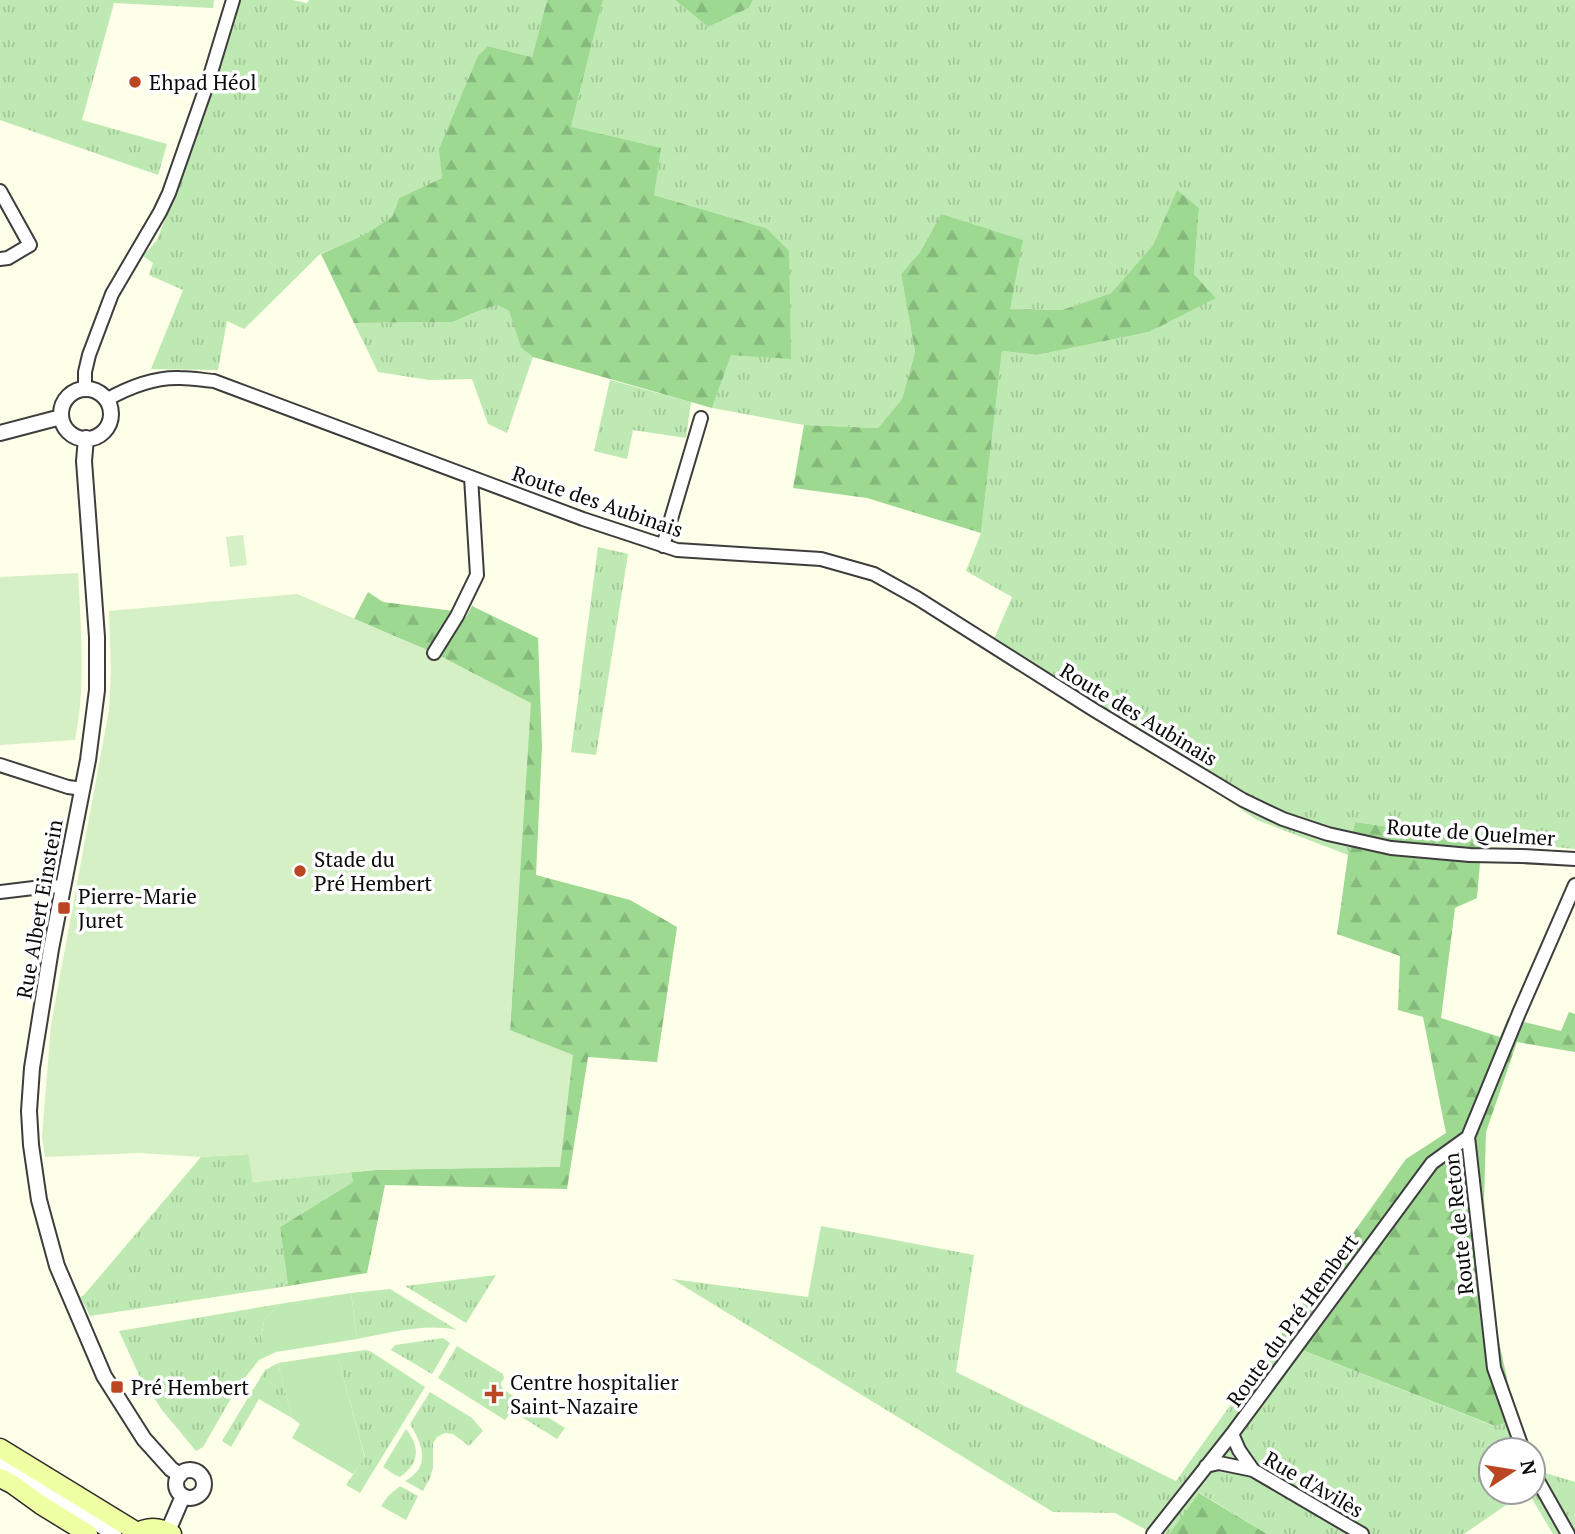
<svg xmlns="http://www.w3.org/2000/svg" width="1575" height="1534" font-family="'PT Serif',serif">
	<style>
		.grass { fill: url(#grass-tufts) }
		.forest { fill: url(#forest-firs) }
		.park { fill: #bfe9b2 }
		.pitch { fill: #d4f0c4 }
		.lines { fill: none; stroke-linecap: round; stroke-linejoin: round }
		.minor-casing { stroke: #3d3d3d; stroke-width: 16 }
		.tertiary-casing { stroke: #3d3d3d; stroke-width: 18 }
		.secondary-casing { stroke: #2c2c2c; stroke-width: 21 }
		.minor { stroke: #fff; stroke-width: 12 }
		.tertiary { stroke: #fff; stroke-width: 14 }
		.secondary { stroke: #efffa3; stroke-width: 18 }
		.poi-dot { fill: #bb4622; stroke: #fff; stroke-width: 2.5 }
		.labels { text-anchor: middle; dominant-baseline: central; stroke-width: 7; stroke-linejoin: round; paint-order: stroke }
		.poi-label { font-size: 21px; fill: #0a0a0a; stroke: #fff; text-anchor: start }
		.street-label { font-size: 21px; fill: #0a0a0a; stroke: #fff }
	</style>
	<defs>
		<pattern id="grass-tufts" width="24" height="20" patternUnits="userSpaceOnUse" patternTransform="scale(1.75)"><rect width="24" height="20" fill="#bfe9b2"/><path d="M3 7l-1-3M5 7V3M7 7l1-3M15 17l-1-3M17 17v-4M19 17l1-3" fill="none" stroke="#a3c698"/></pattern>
		<pattern id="forest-firs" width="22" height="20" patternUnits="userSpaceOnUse" patternTransform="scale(1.75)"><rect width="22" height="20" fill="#9dd991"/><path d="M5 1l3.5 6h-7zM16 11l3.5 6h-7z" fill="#86b97c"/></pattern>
	</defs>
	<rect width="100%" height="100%" fill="#fdffe8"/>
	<path class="grass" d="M 0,0 L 214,0 L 213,8 L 114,3 L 82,120 L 167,144 L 158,175 L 0,120 Z
		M 241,0 L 293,0 L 307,3 L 309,0 L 547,0 L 532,57 L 488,46 L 440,149 L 442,178 L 399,198 L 392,217 L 365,235 L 320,254 L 244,329 L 227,321 L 218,370 L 151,369 L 183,290 L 149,275 L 153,263 L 143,256 L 157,240 L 206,112 L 237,9 Z
		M 603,0 L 675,0 L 708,27 L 749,8 L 753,0 L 1575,0 L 1575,849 L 1482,840 L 1355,822 L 1348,855 L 1257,820 L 1194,777 L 1126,738 L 1130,725 L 994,639 L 1012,597 L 966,571 L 981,533 L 1002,351 L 1037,355 L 1149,332 L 1215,297 L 1194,274 L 1199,208 L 1177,191 L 1153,245 L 1111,293 L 1062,310 L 1010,309 L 941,214 L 920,252 L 901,274 L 915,352 L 902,399 L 878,428 L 804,425 L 712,408 L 731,354 L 766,228 L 654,195 L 571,127 Z
		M 497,305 L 509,311 L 521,348 L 533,357 L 507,433 L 488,424 L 472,379 L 429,380 L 378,372 L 354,323 L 453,322 L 478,311 Z
		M 610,380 L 691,402 L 686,438 L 633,430 L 627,459 L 594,451 Z
		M 598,547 L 628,554 L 596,755 L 571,752 Z
		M 249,1154 L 253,1182 L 351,1172 L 353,1182 L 280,1227 L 288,1286 L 90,1316 L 80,1297 L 84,1295 L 201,1157 Z
		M 821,1226 L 974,1255 L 956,1372 L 1176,1481 L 1277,1340 L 1494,1426 L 1516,1420 L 1530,1450 L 1491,1450 L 1491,1492 L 1525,1492 L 1464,1534 L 1267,1534 L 1200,1493 L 1169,1534 L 1154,1534 L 1115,1513 L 1053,1512 L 672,1279 L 808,1297 Z
		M 496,1275 L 466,1323 L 405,1286 Z
		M 390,1289 L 457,1330 C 424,1323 390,1333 357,1339 L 351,1293 Z
		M 279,1304 L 264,1321 L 261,1338 L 276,1352 L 259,1360 L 237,1388 L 203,1447 L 196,1451 L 162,1410 L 139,1375 L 119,1331 Z
		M 443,1338 L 450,1343 L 432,1374 L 391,1350 L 395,1345 Z
		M 457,1346 L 503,1374 L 504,1379 L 501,1382 L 501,1386 L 504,1390 L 565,1428 L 557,1439 L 512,1411 L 505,1420 L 438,1378 Z
		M 365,1350 L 370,1351 L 425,1387 L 360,1493 L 346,1485 L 365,1457 L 337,1354 Z
		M 278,1363 L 292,1418 L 259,1399 L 231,1447 L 222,1441 L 265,1370 Z
		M 430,1392 L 472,1418 L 483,1431 L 469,1446 L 453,1434 L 445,1433 L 437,1437 L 433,1443 L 433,1468 L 430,1478 L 423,1491 L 405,1481 C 431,1467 423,1445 410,1424 Z
		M 406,1429 C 420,1447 420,1463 400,1477 L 395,1475 L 383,1467 Z
		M 1533,1458 L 1539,1471 L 1575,1482 L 1575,1534 L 1553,1534 L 1528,1492 L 1533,1492 Z
		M 400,1486 L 418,1496 L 406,1520 L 381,1506 L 389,1495 Z"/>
	<path class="forest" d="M 547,0 L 603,0 L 571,127 L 661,148 L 654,195 L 766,228 L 789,251 L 791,359 L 731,355 L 712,408 L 533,357 L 521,348 L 509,311 L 497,305 L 478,311 L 453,322 L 354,323 L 321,254 L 364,235 L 392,217 L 399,198 L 442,178 L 439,149 L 478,56 L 488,46 L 532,57 Z
		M 675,0 L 753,0 L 749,8 L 708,27 Z
		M 1177,190 L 1199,208 L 1194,274 L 1216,298 L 1149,332 L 1037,355 L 1002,351 L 981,533 L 867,498 L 793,488 L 804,425 L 878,428 L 902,399 L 915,352 L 901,274 L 920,252 L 941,214 L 1023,240 L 1010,309 L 1062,310 L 1111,293 L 1153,245 Z
		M 368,592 L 383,602 L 454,611 L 466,617 L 472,606 L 538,638 L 542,746 L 536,875 L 630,900 L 677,927 L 657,1062 L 588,1057 L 567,1189 L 385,1185 L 367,1273 L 288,1286 L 280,1227 L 353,1182 L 351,1172 L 376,1170 L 560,1166 L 510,1030 L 530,703 L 434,653 L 354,619 Z
		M 1355,822 L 1482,840 L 1477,898 L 1455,908 L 1441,1018 L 1500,1037 L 1508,1018 L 1561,1031 L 1569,1012 L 1575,1014 L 1575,1052 L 1517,1042 L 1486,1132 L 1484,1201 L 1496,1328 L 1516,1420 L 1495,1426 L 1277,1340 L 1406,1159 L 1446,1133 L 1423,1017 L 1398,1010 L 1400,956 L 1337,934 L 1348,855 Z
		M 1199,1493 L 1267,1534 L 1169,1534 Z"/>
	<path class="park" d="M 351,1293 L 357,1339 L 276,1352 L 261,1339 L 264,1321 L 279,1304 Z
		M 337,1354 L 365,1458 L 353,1474 L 292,1438 L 300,1424 L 292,1418 L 278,1363 Z"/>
	<path class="pitch" d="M 243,535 L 247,565 L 230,567 L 226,537 Z
		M 78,573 C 81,630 86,685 75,740 L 0,745 L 0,577 Z
		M 297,594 L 434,653 L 531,703 L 510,1030 L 573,1055 L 560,1167 L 376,1170 L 253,1182 L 248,1154 L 201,1157 L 139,1153 L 45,1157 L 42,1137 L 51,1025 L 109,710 L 111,672 L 109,611 Z"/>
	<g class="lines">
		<defs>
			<path id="minor" d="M 0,191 L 30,245 L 8,258 L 0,259
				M 85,389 L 85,372 L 89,355 L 112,294 L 160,212 L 169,193 L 209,79 L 233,0
				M 106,400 C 129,387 154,377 180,378 C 191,378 203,380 214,381 L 583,519 L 677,550 L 821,559 L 874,574 L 917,598 L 1094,710 L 1243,800 L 1283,819 L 1328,834 L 1391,848 L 1470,855 L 1522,856 L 1575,859
				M 663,546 L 701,418
				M 434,653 L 457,616 L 477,575 L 471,477
				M 0,765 L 68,787 L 83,789
				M 0,892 L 50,886 L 63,887
				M 1232,1434 L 1239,1450 L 1253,1470
				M 1523,1450 L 1494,1368 L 1468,1137 L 1519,1013 L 1575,885
				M 1206,1466 L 1219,1463 L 1253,1470 L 1362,1534
				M 1533,1472 L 1568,1534
				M 1153,1534 L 1232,1434 L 1432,1163 L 1468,1137"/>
			<path id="tertiary" d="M61 414a25 25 0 1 1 50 0a25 25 0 1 1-50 0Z
				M 0,433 L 61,417
				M 86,438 L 84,461 L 97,637 L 97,690 L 88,760 L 51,949 L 32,1068 L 29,1111 L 31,1145 L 39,1200 L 57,1266 L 104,1376 L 144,1439 L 171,1469 L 180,1475
				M 0,1464 L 114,1534
				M176 1484a14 14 0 1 1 28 0a14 14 0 1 1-28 0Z
				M 168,1531 L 183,1496"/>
			<path id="secondary" d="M 0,1448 L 137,1532
				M 0,1478 L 12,1484 L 41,1505 L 88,1534
				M 134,1534 C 147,1526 159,1526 172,1534"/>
		</defs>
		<use href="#minor" class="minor-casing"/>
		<use href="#tertiary" class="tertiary-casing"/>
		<use href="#secondary" class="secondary-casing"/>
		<use href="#minor" class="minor"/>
		<use href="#tertiary" class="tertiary"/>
		<use href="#secondary" class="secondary"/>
	</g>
	<g class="poi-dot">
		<circle cx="135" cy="82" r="7"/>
		<circle cx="300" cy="871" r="7"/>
		<rect x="57" y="901" width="14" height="14" rx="3.5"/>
		<rect x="110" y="1380" width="14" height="14" rx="3.5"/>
		<path d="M490.5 1383.5h7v7h7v7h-7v7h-7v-7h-7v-7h7z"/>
	</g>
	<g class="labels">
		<g class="poi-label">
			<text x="149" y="82">Ehpad Héol</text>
			<text x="314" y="859">Stade du<tspan x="314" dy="24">Pré Hembert</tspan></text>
			<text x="78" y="896">Pierre-Marie<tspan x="78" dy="24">Juret</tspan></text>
			<text x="510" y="1382">Centre hospitalier<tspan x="510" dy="24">Saint-Nazaire</tspan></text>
			<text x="131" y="1387">Pré Hembert</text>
		</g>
		<g class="street-label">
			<text transform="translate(598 501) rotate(19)">Route des Aubinais</text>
			<text transform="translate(1139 714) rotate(31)">Route des Aubinais</text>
			<text transform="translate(1471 832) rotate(4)">Route de Quelmer</text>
			<text transform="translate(39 909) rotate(-80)">Rue Albert Einstein</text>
			<text transform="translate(1458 1224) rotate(-96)">Route de Reton</text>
			<text transform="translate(1292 1320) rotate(-54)">Route du Pré Hembert</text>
			<text transform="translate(1314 1484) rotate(30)">Rue d'Avilès</text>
		</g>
	</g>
	<g transform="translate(1512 1471) rotate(78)"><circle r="33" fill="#ffffff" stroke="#9d9d9d" stroke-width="2"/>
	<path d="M0-5L12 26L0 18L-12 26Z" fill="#bb4622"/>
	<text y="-10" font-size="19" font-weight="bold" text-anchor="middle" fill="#0a0a0a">N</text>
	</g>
</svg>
